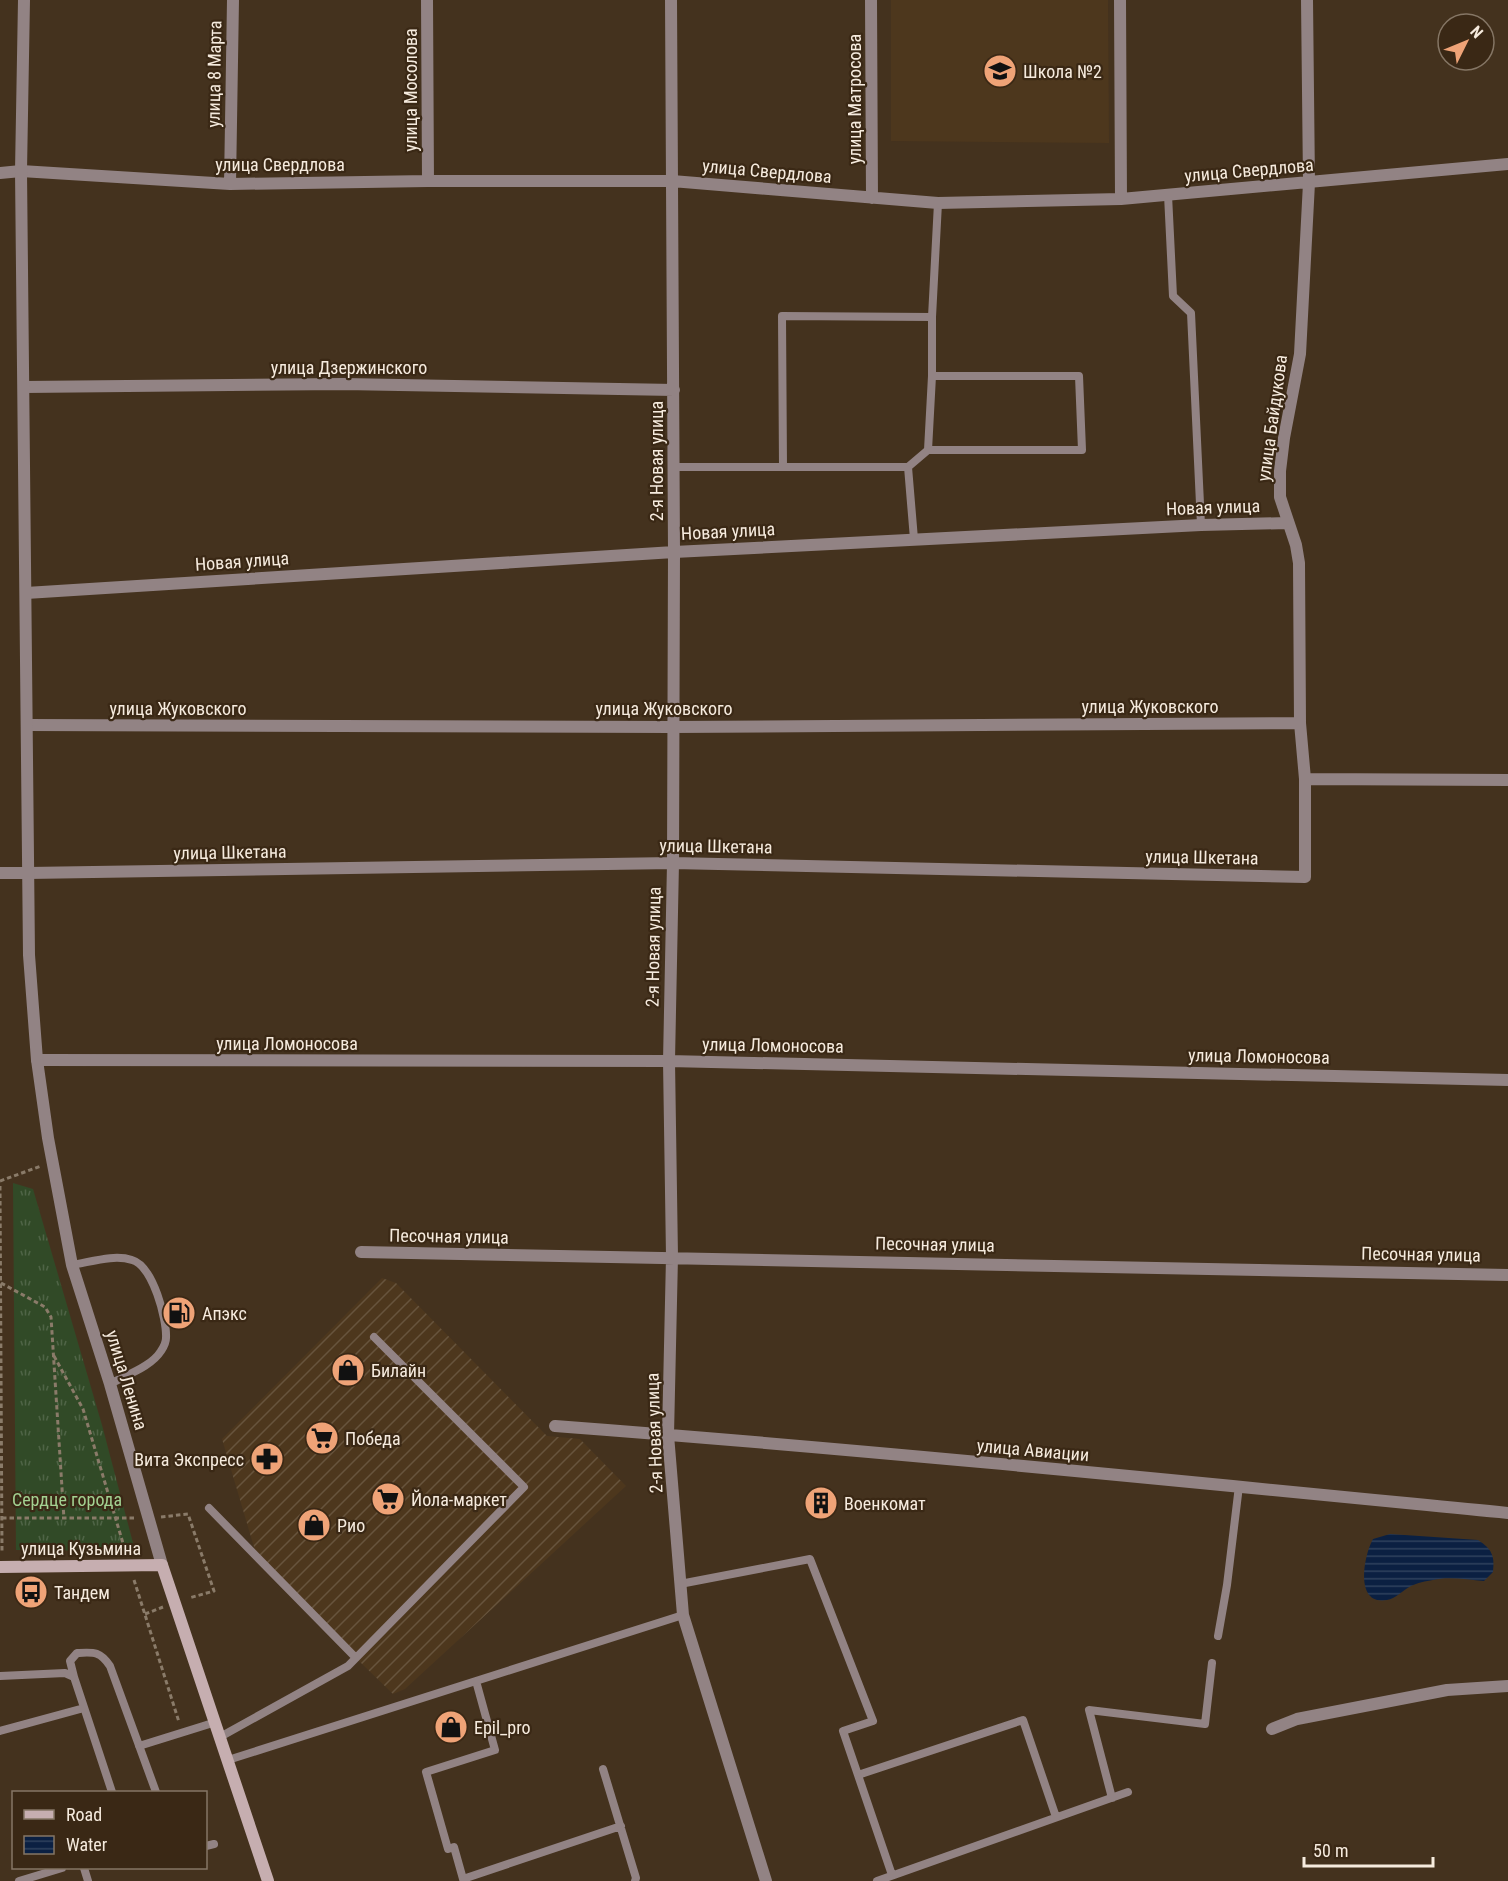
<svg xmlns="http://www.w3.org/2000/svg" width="1508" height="1881" font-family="'Roboto Condensed',sans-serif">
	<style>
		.built { fill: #4d371d }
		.industrial { fill: url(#industrial-furrows) }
		.grass { fill: url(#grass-tufts) }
		.water { fill: url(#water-rules) }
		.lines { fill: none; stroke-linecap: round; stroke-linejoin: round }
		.path { stroke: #8a7b69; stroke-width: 3; stroke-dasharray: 4.5 3; stroke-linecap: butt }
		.service { stroke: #928384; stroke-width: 8 }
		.minor { stroke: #928384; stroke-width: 12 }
		.tertiary { stroke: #928384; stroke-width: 12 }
		.secondary { stroke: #c6aeb0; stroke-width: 12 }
		.labels { text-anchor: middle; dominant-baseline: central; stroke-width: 4.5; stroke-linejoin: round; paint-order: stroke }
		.poi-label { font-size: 18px; fill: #f6ebde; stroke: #3a2815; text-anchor: start }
		.street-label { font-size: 18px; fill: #f6ebde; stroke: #3a2815 }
		.park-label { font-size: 18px; fill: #a3d292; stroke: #3a2815 }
	</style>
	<defs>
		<pattern id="industrial-furrows" width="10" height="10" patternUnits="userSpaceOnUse" patternTransform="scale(1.5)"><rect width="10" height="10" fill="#4d371d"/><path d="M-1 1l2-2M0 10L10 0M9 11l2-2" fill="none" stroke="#67543d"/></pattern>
		<pattern id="grass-tufts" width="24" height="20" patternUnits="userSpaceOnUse" patternTransform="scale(1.5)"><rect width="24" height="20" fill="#314a27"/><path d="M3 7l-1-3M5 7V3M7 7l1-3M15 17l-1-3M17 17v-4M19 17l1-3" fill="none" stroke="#4f6446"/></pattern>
		<pattern id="water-rules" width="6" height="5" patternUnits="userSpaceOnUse" patternTransform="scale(1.5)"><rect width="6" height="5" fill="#0b2042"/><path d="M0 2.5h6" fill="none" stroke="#2f415d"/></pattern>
	</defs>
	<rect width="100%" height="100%" fill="#44321e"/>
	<path class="built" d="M 891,0 L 1108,0 L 1109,143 L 891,141 Z"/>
	<path class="industrial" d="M 382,1278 L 396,1283 L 547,1436 L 580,1439 L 626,1486 L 405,1689 L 393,1694 L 259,1564 L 222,1439 Z"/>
	<path class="grass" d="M 13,1183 L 33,1189 L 102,1425 L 133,1543 L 116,1551 L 16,1550 Z"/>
	<path class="water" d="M 1390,1534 L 1478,1540 C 1492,1549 1495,1556 1493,1572 L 1484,1581 C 1468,1580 1449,1576 1433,1580 C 1426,1581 1417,1583 1411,1586 C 1403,1590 1395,1599 1387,1600 C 1354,1606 1364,1555 1373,1539 Z"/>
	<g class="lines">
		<path class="path" d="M 0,1181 L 41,1166
			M 0,1186 L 2,1553
			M 1,1283 L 45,1307 L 51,1317 L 64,1519
			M 54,1356 L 83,1409 L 125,1550
			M 161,1517 L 188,1514 L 214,1591 L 189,1598
			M 2,1518 L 134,1518
			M 134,1580 L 179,1722
			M 145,1614 L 163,1607"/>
		<path class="service" d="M 1168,195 L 1173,296 L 1191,313 L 1201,525
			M 928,450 L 932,376
			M 674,467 L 908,467 L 914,539
			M 783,467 L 782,316 L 932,317 L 938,203
			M 908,467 L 928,450 L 1082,450 L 1079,376 L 932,376 L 932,317
			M 72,1265 C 91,1262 114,1254 132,1260 C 153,1266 167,1319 166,1338 C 166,1342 163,1348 161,1351 C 151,1367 126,1375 110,1384
			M 209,1508 L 356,1658
			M 680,1584 L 810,1559 L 873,1721 L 843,1731 L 892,1875
			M 1218,1636 L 1227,1585 L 1239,1486
			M 0,1676 L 65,1673 L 74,1677 L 112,1792
			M 74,1677 L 70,1661 L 77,1653 C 94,1652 100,1651 110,1666 L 156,1792
			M 476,1681 L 495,1750 L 426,1772 L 448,1849 L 454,1847 L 463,1879 L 621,1826
			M 0,1731 L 84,1708
			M 220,1737 L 348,1666 L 524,1487 L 374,1337
			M 139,1746 L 216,1722
			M 228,1760 L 683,1615
			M 603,1769 L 636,1878 L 635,1881
			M 858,1775 L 1023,1720 L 1056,1817
			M 1112,1798 L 1089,1710 L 1205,1724 L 1212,1663
			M 206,1846 L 214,1844
			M 84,1868 L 88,1881
			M 19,1881 L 62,1868
			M 877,1881 L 1128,1792"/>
		<path class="minor" d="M 427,0 L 428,181
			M 671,0 L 674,552 L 673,863 L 669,1061 L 672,1257 L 668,1435 L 683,1615 L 766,1881
			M 871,0 L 872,198
			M 1120,0 L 1121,199
			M 1307,0 L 1309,183 L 1300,354 L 1284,438 L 1280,471 L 1280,497 L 1296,545 L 1299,563 L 1300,723 L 1305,779 L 1508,780
			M 0,173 L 21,171 L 230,184 L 428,181 L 672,181 L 938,203 L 1121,199 L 1508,164
			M 230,184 L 233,0
			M 24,387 L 344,384 L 674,390
			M 26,593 L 674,552 L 1201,525 L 1287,523
			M 27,725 L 673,727 L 1300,723
			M 28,873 L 673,863 L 1305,877 L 1305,779
			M 37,1060 L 669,1061 L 1508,1080
			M 361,1252 L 1508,1275
			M 555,1426 C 873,1450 1191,1482 1508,1513
			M 1272,1729 L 1297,1719 L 1447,1690 L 1508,1686"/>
		<path class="tertiary" d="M 24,0 L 21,171 L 29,955 L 37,1060 L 48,1138 L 72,1265 L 110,1384 L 162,1565
			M 0,873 L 28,873"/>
		<path class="secondary" d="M 0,1567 L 162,1565 L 268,1881"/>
	</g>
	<defs>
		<symbol id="school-disc" viewBox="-11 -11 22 22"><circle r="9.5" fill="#efa377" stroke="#3a2815"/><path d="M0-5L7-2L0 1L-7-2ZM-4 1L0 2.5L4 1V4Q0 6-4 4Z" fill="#111"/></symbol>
		<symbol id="fuel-disc" viewBox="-11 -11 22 22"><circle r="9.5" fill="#efa377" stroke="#3a2815"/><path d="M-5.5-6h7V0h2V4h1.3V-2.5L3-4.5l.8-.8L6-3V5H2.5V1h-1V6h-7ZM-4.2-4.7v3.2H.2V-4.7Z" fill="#111"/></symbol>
		<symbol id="shop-disc" viewBox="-11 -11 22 22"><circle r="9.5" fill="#efa377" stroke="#3a2815"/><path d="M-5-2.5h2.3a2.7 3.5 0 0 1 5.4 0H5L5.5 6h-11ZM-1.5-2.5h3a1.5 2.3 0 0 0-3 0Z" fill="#111"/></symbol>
		<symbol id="supermarket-disc" viewBox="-11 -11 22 22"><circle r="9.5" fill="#efa377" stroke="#3a2815"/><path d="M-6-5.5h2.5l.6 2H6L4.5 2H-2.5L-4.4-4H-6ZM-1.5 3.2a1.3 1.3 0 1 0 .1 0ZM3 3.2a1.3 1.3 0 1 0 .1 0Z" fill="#111"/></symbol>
		<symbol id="pharmacy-disc" viewBox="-11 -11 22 22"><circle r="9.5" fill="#efa377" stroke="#3a2815"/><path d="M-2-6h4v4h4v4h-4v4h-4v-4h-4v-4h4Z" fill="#111"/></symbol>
		<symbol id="building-disc" viewBox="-11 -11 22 22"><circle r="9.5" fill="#efa377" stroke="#3a2815"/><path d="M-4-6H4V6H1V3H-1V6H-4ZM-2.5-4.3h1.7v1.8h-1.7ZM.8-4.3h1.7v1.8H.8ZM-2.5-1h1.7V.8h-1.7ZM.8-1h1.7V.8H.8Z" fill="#111"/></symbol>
		<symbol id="bus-disc" viewBox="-11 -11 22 22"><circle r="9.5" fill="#efa377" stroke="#3a2815"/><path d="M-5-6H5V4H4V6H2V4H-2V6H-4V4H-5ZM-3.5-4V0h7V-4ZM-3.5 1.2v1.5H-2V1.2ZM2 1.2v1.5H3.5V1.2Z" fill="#111"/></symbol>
	</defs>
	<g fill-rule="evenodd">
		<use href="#school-disc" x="981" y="52" width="38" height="38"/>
		<use href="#fuel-disc" x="160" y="1294" width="38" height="38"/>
		<use href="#shop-disc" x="329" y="1351" width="38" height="38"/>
		<use href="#supermarket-disc" x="303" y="1419" width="38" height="38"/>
		<use href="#pharmacy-disc" x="248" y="1440" width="38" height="38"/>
		<use href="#supermarket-disc" x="369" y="1480" width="38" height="38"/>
		<use href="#building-disc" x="802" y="1484" width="38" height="38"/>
		<use href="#shop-disc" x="295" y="1506" width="38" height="38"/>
		<use href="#bus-disc" x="12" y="1573" width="38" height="38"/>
		<use href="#shop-disc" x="432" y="1708" width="38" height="38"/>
	</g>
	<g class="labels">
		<g class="poi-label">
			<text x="1023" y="71">Школа №2</text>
			<text x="202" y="1313">Апэкс</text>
			<text x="371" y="1370">Билайн</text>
			<text x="345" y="1438">Победа</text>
			<text x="244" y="1459" text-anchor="end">Вита Экспресс</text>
			<text x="411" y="1499">Йола-маркет</text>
			<text x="844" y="1503">Военкомат</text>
			<text x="337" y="1525">Рио</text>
			<text x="54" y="1592">Тандем</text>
			<text x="474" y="1727">Epil_pro</text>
		</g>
		<g class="street-label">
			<text transform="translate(214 74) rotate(-89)">улица 8 Марта</text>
			<text transform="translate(410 90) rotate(-90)">улица Мосолова</text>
			<text transform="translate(854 99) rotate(-90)">улица Матросова</text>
			<text x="280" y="164">улица Свердлова</text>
			<text transform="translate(1249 170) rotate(-5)">улица Свердлова</text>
			<text transform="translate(767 171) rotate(5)">улица Свердлова</text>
			<text x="349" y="367">улица Дзержинского</text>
			<text transform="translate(1272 418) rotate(-82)">улица Байдукова</text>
			<text transform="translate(656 461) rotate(-90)">2-я Новая улица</text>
			<text transform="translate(1213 507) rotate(-2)">Новая улица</text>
			<text transform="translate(728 531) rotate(-3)">Новая улица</text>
			<text transform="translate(242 561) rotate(-4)">Новая улица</text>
			<text x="1150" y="706">улица Жуковского</text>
			<text x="178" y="708">улица Жуковского</text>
			<text x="664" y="708">улица Жуковского</text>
			<text transform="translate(716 846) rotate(1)">улица Шкетана</text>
			<text transform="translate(230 852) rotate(-1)">улица Шкетана</text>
			<text transform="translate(1202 857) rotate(1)">улица Шкетана</text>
			<text transform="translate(653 947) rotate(-89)">2-я Новая улица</text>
			<text x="287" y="1043">улица Ломоносова</text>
			<text transform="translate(773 1045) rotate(1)">улица Ломоносова</text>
			<text transform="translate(1259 1056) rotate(1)">улица Ломоносова</text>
			<text transform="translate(449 1236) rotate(1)">Песочная улица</text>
			<text transform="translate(935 1244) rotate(1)">Песочная улица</text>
			<text transform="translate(1421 1254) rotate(1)">Песочная улица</text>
			<text transform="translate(127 1380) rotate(73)">улица Ленина</text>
			<text transform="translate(654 1433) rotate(-92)">2-я Новая улица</text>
			<text transform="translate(1033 1450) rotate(5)">улица Авиации</text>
			<text x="81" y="1548">улица Кузьмина</text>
		</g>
		<g class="park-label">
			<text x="67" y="1499">Сердце города</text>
		</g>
	</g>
	<rect x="12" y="1791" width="195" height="78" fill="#3a2815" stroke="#857665" stroke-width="1.5"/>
	<rect x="24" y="1810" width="30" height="9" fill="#c6aeb0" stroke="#857665" stroke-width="1.5"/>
	<text x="66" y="1821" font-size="18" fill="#f6ebde">Road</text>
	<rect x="24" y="1836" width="30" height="18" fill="url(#water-rules)" stroke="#857665" stroke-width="1.5"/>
	<text x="66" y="1851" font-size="18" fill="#f6ebde">Water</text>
	<g transform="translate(1466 42) rotate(47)"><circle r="28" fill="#3a2815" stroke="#857665" stroke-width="1.5"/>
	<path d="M0-4.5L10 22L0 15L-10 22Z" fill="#efa377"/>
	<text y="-9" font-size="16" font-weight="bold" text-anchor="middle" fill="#f6ebde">N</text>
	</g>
	<path d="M1304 1857v9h129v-9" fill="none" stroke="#f6ebde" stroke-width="3"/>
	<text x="1313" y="1857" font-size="18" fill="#f6ebde" stroke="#3a2815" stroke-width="4.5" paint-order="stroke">50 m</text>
</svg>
